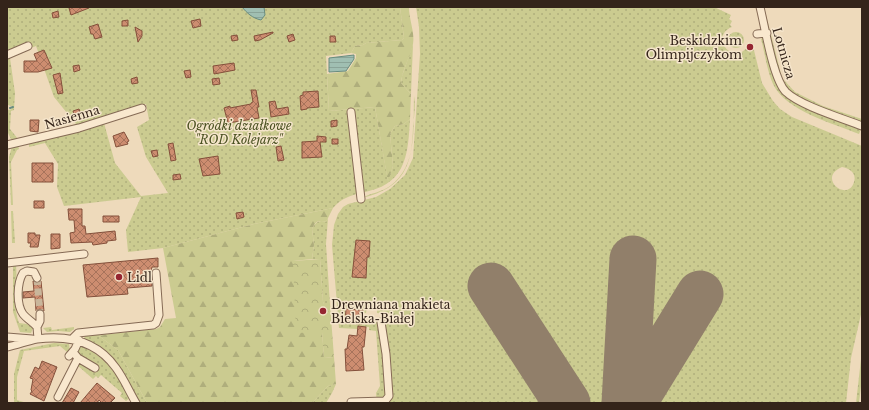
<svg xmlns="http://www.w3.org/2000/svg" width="869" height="410" font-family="'Libre Baskerville',serif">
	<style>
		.grass { fill: url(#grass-dots); fill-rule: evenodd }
		.forest { fill: url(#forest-firs) }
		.park { fill: url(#park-crowns) }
		.water { fill: url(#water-rules); stroke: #688c7f }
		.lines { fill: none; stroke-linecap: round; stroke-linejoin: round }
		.stream { stroke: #688c7f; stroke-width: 2 }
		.runway { stroke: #917f6a; stroke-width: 47 }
		.building { fill: url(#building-cross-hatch); stroke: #84503b }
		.minor-tunnel { stroke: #c9b69b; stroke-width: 7; stroke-dasharray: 7 3.5; stroke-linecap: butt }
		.minor-casing { stroke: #856a55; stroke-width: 9 }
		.minor { stroke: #f9e8ce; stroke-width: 7 }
		.poi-dot { fill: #952531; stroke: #f5e5cb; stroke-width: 1.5 }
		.labels { text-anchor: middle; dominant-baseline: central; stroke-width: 3; stroke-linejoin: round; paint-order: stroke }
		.poi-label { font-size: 12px; fill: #34241a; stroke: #f5e5cb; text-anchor: start }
		.street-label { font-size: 12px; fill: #34241a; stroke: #f5e5cb }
		.park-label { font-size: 12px; font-style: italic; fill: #4a5121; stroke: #f5e5cb }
	</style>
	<defs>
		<pattern id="grass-dots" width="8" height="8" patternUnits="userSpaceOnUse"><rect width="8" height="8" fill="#cbcb90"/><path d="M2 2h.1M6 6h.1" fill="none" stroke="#afae7c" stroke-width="1.8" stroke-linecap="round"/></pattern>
		<pattern id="forest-firs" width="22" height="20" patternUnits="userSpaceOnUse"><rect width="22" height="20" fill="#cbcb90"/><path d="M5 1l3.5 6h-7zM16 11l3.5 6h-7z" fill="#afae7c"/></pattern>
		<pattern id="park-crowns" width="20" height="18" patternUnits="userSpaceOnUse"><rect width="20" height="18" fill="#cbcb90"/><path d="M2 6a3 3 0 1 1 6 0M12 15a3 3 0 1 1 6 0" fill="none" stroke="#afae7c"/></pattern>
		<pattern id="water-rules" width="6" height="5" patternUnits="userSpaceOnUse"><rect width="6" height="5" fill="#a0bfb2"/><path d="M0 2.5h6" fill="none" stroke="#8aa498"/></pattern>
		<pattern id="building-cross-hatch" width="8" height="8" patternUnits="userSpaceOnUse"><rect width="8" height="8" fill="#cd8d70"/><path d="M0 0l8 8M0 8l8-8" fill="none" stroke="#a7735b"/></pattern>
	</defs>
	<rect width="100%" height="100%" fill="#eedabb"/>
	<path class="grass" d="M 7,7 L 400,7 L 404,38 L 402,40 L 366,43 L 363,45 L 355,46 L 351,53 L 326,56 L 329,111 L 375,107 L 388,181 L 393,166 L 390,134 L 395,126 L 404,124 L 410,119 C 408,152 407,182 369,191 C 353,195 344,196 333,208 L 254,224 L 163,248 L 128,252 L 126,230 L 141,197 L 64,206 L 57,187 L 58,164 L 45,143 L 29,147 L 29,143 L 104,123 L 115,163 L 141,196 L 168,193 L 146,157 L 137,127 L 149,120 L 146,104 L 77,125 L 30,137 L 76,124 L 54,97 L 36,46 L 31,48 L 29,44 L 7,52 Z
		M 416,7 L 714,7 L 731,15 L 729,19 L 732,21 L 730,25 L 732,27 C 707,37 737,71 750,42 L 752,42 L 762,83 L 773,101 L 780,109 L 792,117 L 862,146 L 862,310 L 851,358 L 846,403 L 377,403 L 376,393 L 380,386 L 376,331 L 369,330 L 369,327 L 364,327 L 358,329 L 339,328 L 332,245 L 334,225 L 338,214 L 343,207 L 348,204 L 376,197 L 390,189 L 405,175 L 413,158 L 420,54 L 419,27 ZM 842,167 C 849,168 857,173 854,182 C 848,203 816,178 842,167 ZM 367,307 L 377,307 L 377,313 L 392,314 L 392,322 L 363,321 L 362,324 L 345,323 L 346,309 L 363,310 L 363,313 L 366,313 Z
		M 763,7 L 764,7 L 782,78 L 795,92 L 823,106 L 862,119 L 862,123 C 842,115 805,105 789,91 C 775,77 767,27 763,7 Z
		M728 40a8 8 0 1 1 16 0a8 8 0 1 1-16 0Z
		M 763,37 L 774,77 L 781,90 L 861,129 L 859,134 C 832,123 786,111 773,84 C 767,70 765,54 761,39 Z
		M 413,44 L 411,94 L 401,83 L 402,76 Z
		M 8,58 L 10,58 L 15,93 L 14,110 L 11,111 L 10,129 L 18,139 L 25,138 L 12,141 L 8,133 L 8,110 L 12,109 L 12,106 L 8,105 L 7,59 Z
		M 414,96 C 416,105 414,117 413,127 C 412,166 404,188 362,198 C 371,193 382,192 390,186 C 418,166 413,126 414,96 Z
		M 18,145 L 19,149 L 17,150 L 11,162 L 13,205 L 11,205 L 9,157 L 12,146 Z
		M 11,211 L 13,211 L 15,243 L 12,243 Z
		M 328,218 L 326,244 L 330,304 L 324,304 L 323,302 L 320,259 L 312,259 L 314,245 L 312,229 C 315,223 319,219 326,222 Z
		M 16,265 C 18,286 12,304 19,323 L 27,324 L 33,328 L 31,333 L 20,332 L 13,312 L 13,266 Z
		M 51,327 L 52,330 L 74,327 L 74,329 L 70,332 L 58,331 L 47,332 L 43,328 Z
		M 96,334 L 109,334 L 99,336 L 118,350 L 147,403 L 139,403 C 124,375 115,353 85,339 L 84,336 Z
		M 54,343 L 69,344 L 70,351 L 67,352 L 60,346 L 24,351 L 17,377 L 17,400 L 27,403 L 14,403 L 14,374 L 20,350 Z
		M 83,346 C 108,359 116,374 130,398 L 126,401 L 120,396 L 122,393 L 101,375 L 98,378 L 96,376 L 93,379 L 77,365 L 78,362 L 94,371 L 98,365 L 79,354 L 77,351 L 78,348 Z
		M 862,350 L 862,378 L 859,403 L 856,403 Z
		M 336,384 L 332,393 L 326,403 L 312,403 L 328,386 Z"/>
	<path class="forest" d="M 400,7 L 409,7 C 409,20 415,32 413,44 C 410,58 402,70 401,83 L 411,94 L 410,119 L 404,124 L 395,126 L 390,134 L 393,166 L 388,182 L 375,107 L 329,111 L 327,74 L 348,71 L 356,58 L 356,54 L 351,53 L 355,46 L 363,45 L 366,43 L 402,40 L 404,38 Z
		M 333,208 L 326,222 C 318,220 316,221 312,229 L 314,245 L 312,259 L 293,261 L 322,331 L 324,358 L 334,357 L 336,384 L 328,386 L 312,403 L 147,403 L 118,350 L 99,336 L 109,334 L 156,329 L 160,327 L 165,319 L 176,318 L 163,248 L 254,224 Z"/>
	<path class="park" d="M 320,259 L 323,302 L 324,304 L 330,304 L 334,357 L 324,358 L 322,332 L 296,333 L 293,261 Z"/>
	<path class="water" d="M 242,7 L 264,7 L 265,15 L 261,20 C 252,18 247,13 242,7 Z
		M 354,55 L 354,59 L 346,71 L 329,72 L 329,58 Z"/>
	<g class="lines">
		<path class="stream" d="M 10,108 L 13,107"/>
		<path class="runway" d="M 491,286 L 567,403
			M 625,403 L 633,259
			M 633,403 L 700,294"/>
	</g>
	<path class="building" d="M 72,7 L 89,7 L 89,8 L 71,15 L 69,8 Z
		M 58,11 L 59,17 L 53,18 L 52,13 Z
		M 200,19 L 201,26 L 193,28 L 191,21 Z
		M 128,20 L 128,26 L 122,26 L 122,21 Z
		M 98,24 L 102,37 L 95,39 L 93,34 L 91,34 L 89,27 Z
		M 135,27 L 142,31 L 142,36 L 138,42 Z
		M 273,32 L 273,33 L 260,40 L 255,41 L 254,36 Z
		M 293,34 L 295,40 L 289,42 L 287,36 Z
		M 237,35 L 238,40 L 232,41 L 231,36 Z
		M 330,36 L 335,36 L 336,42 L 330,42 Z
		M 44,50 L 52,68 L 38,72 L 24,72 L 24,61 L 37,61 L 34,54 Z
		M 234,63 L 235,70 L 214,74 L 213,66 Z
		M 79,65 L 80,70 L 74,72 L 73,66 Z
		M 190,70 L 191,77 L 186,78 L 184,71 Z
		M 60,73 L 63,93 L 58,94 L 53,75 Z
		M 137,77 L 138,83 L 132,84 L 131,79 Z
		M 219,78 L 220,84 L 213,85 L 212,79 Z
		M 251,90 L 256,90 L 259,107 L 257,107 L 259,118 L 228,123 L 224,108 L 230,106 L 230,108 L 251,104 L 251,103 L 253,102 Z
		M 318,91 L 319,107 L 307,108 L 307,109 L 301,110 L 300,96 L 303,95 L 303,92 Z
		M 275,101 L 277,109 L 288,107 L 289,114 L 271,117 L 269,102 Z
		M 79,109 L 81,114 L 75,117 L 73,111 Z
		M 30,120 L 39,120 L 38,132 L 30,131 Z
		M 337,120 L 337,126 L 331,127 L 331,121 Z
		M 124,132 L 129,141 L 127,142 L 128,144 L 116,147 L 113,136 Z
		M 317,136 L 326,137 L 326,142 L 320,142 L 322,157 L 302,158 L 302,142 L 317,141 Z
		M 332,139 L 338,139 L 338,144 L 332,144 Z
		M 173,143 L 176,160 L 171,161 L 168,144 Z
		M 281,146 L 284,160 L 278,161 L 276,147 Z
		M 157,150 L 158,156 L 153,157 L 151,151 Z
		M 218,156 L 220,174 L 203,176 L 199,159 Z
		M 32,163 L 53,163 L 53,182 L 32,182 Z
		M 180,174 L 181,179 L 173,180 L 173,175 Z
		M 34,201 L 44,201 L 44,208 L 34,208 Z
		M 68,209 L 82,209 L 82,226 L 85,226 L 86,234 L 115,231 L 116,240 L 107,241 L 107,243 L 93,245 L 92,242 L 71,243 L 70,233 L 75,232 L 74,220 L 69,220 Z
		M 243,212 L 244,217 L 237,219 L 236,213 Z
		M 103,216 L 119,216 L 119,222 L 103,222 Z
		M 28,233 L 35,233 L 35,235 L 40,235 L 38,247 L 30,247 L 31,243 L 28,243 Z
		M 51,234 L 60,234 L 60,248 L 51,249 Z
		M 356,240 L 370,241 L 369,257 L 367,257 L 366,278 L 352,277 Z
		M 158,258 L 158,267 L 152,267 L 151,271 L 152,286 L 127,288 L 128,294 L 87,297 L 83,265 Z
		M 33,281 L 37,283 L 41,281 L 44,311 L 40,309 L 36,311 L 35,297 L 23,298 L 23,292 L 34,291 Z
		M 346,309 L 363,310 L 362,324 L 345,323 Z
		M 358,326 L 366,327 L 364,347 L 362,347 L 364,370 L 346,371 L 345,349 L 347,349 L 349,335 L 357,336 Z
		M 42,361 L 57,367 L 44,401 L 30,394 L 32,391 L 31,390 L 33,379 L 30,378 L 35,367 L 39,369 Z
		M 97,383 L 115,398 L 110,403 L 102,403 L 99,400 L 97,403 L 80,403 Z
		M 71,388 L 79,392 L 73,403 L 62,403 Z"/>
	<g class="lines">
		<path class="minor-tunnel" d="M 37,278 L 40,314"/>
		<defs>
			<path id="minor" d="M 760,7 C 765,27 773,79 786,92 C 801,106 842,118 862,126
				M 757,34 L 767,33
				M 7,55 L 28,46
				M 351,112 L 361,199
				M 7,145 L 79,128 L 142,108
				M 7,263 L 84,254
				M 37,278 L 34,272 L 27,271 L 23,273 C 17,283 16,304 23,314 C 27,319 33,322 37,327
				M 7,337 L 32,339
				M 38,339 L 37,327 L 40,321 L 40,314
				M 72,339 L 78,333 L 153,325 L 156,323 L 159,315 L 156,273
				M 7,347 C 17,345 27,341 37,339 C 68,335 97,341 116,368 C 124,379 129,391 136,403
				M 73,352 L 78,358 L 95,368
				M 69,356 L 75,349 L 79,340
				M 58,397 L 78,358
				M 351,402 L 385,401 L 389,396 L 386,354 L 381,322"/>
		</defs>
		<use href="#minor" class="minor-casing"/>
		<use href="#minor" class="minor"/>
	</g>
	<g class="poi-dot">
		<circle cx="750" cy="47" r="4"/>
		<circle cx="119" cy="277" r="4"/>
		<circle cx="323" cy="311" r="4"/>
	</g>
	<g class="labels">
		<g class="poi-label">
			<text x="742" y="40" text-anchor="end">Beskidzkim<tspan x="742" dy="14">Olimpijczykom</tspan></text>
			<text x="127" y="277">Lidl</text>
			<text x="331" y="304">Drewniana makieta<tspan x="331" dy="14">Bielska-Białej</tspan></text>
		</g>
		<g class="street-label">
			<text transform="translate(784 53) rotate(74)">Lotnicza</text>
			<text transform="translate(72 117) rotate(-16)">Nasienna</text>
		</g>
		<g class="park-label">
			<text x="239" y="125">Ogródki działkowe<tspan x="239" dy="14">"ROD Kolejarz"</tspan></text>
		</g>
	</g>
	<rect width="869" height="410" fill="none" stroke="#34241a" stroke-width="16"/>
</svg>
